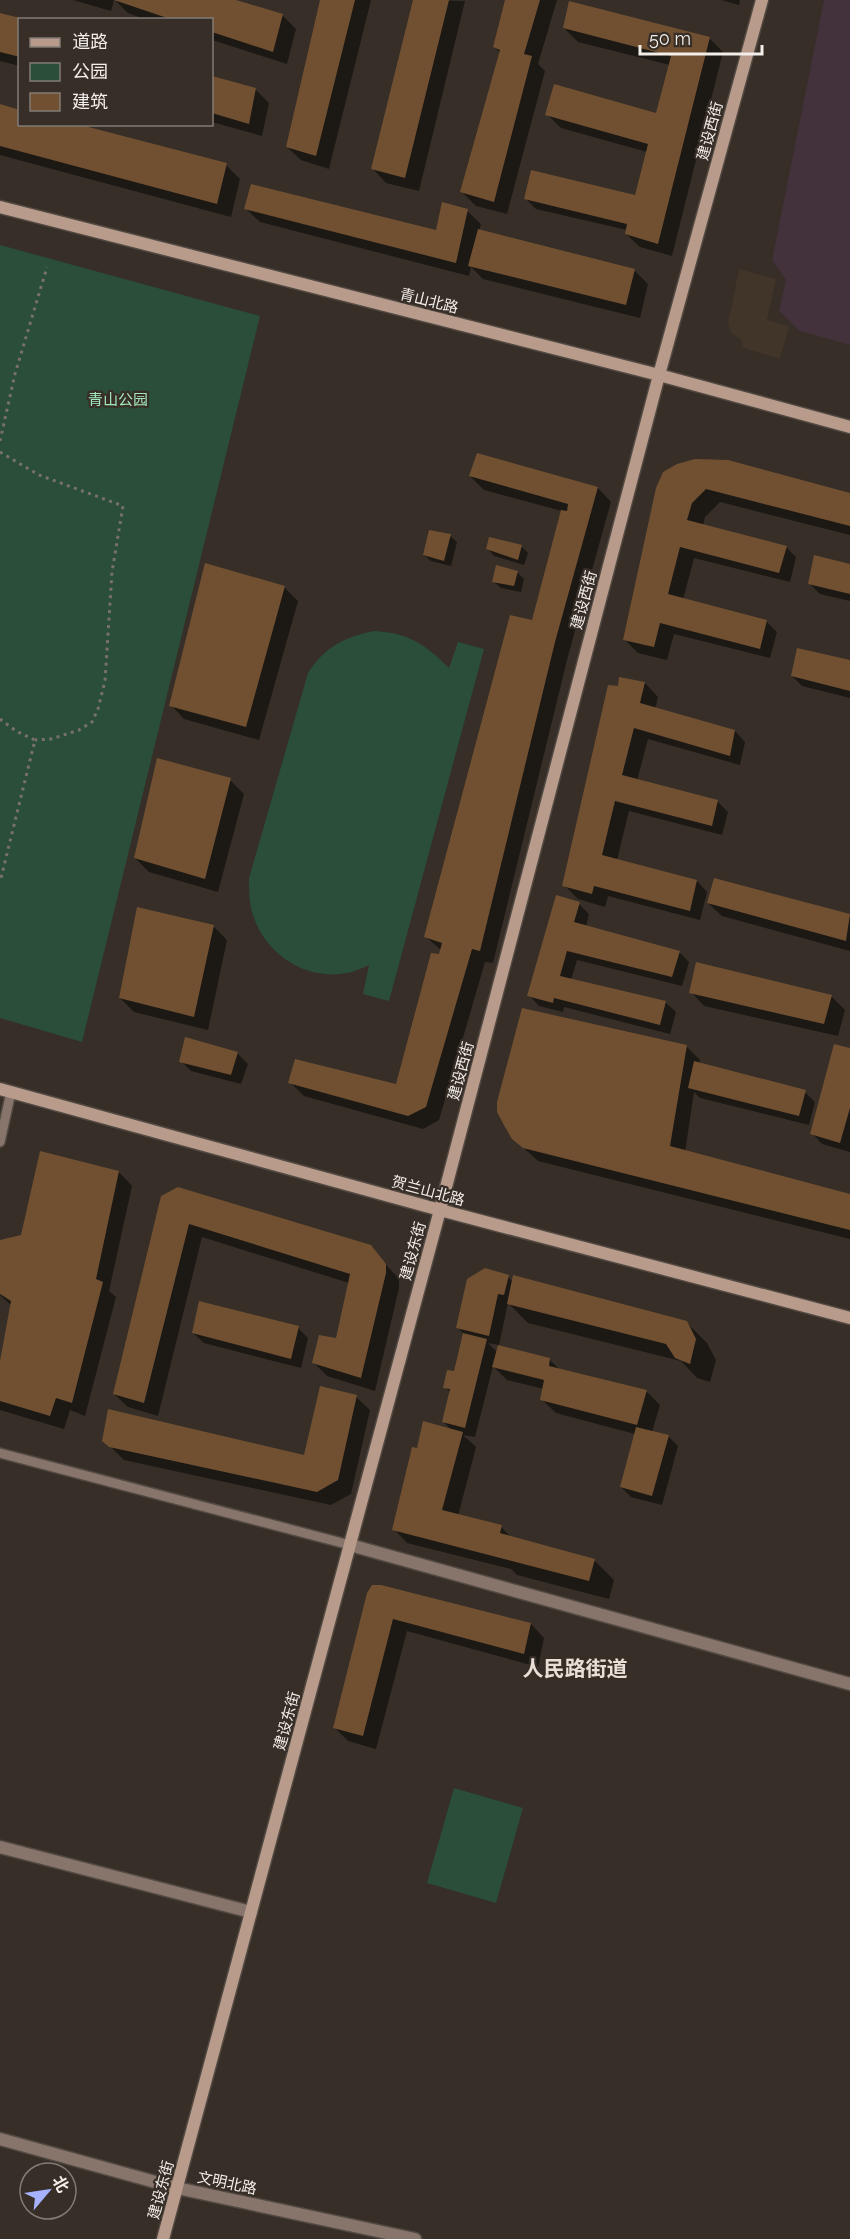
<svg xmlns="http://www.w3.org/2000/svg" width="850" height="2239" font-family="Raleway,'Noto Sans SC',sans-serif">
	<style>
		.built { fill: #413428 }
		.education { fill: #43313b }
		.green { fill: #2a4e39 }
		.shadow { fill: #0007 }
		.building { fill: #715032 }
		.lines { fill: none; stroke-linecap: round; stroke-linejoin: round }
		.service-casing { stroke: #514942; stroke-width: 12 }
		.minor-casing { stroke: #514942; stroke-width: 15 }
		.tertiary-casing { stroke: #514942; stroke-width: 15 }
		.secondary-casing { stroke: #514942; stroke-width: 15 }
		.path { stroke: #78716b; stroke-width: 3; stroke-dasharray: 3 4.5; stroke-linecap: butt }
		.service { stroke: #87746a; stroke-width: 9 }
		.minor { stroke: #87746a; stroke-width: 12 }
		.tertiary { stroke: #87746a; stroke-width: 12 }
		.secondary { stroke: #b89b8b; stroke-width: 12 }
		.labels { text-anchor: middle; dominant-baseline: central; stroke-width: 4.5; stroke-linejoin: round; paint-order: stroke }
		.street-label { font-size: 15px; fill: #f4eeea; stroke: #362e27 }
		.park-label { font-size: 15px; fill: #a2e7bc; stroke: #362e27 }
		.district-label { font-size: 21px; font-weight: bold; fill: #eadfd6; stroke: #362e27 }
	</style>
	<rect width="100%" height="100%" fill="#362e27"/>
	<path class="built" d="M 739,269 L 776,279 L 767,320 L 789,326 L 780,359 L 743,348 L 741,340 L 731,333 L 728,323 Z"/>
	<path class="education" d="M 824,0 L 850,0 L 850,345 L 800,331 L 779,311 L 786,280 L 772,260 Z"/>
	<path class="green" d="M 0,245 L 260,316 L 82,1042 L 0,1018 Z
		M 374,631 C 409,633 425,644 449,668 L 458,642 L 484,649 L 389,1001 L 363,994 L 369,965 C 362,968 354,972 347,973 C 306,981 265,954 253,915 C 249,903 249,890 249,878 L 308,673 C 325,647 344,637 374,631 Z
		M 454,1788 L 523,1808 L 496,1903 L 427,1883 Z"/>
	<path class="shadow" d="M 73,0 L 114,0 L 111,11 Z
		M 115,0 L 231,0 L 282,15 L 296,29 L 287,64 L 212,40 L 212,20 L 147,20 L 128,13 Z
		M 321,0 L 371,0 L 329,169 L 301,160 L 287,147 Z
		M 415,0 L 465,1 L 419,191 L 386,183 L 373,169 Z
		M 507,0 L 557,0 L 538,64 L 545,71 L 507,214 L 476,206 L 462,192 L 501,53 L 494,47 Z
		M 721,0 L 740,0 L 739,5 Z
		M 0,14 L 20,20 L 20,66 L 0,61 Z
		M 564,28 L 709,38 L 723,52 L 672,256 L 640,247 L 626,234 L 627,230 L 536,209 L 526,199 L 636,197 L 647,152 L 561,128 L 547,114 L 657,115 L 670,65 L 578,42 Z
		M 212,78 L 256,90 L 269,103 L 262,136 L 212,122 Z
		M 0,106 L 20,124 L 226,165 L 240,179 L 231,217 L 0,155 Z
		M 246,209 L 437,232 L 467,211 L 481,224 L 479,231 L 634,270 L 648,284 L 640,318 L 483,279 L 471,267 L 469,276 L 260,222 Z
		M 664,473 L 850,495 L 850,535 L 720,502 L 705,517 L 703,526 L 786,547 L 796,557 L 790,582 L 694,558 L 683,600 L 766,621 L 777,632 L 770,658 L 674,634 L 667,660 L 638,653 L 624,639 Z
		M 470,476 L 598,488 L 611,502 L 568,656 L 493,963 L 485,962 L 439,1120 L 423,1129 L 304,1096 L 290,1082 L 397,1086 L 441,956 L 442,951 L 425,936 L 533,622 L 562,511 L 484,490 Z
		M 450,536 L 457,542 L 451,566 L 431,561 L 424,555 Z
		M 521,546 L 528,553 L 524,565 L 494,556 L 488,549 Z
		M 850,566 L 850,601 L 820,594 L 810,584 Z
		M 517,572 L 524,579 L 521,592 L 501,588 L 494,582 Z
		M 284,587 L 298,601 L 259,740 L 184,719 L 171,705 Z
		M 850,662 L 850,698 L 802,686 L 792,676 Z
		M 645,683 L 658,697 L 655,709 L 735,731 L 745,742 L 740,765 L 648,739 L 637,781 L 718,802 L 728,812 L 722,835 L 629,811 L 617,860 L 697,881 L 707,892 L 700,920 L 608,896 L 605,907 L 578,899 L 564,885 L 619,688 Z
		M 230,780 L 244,794 L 218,892 L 149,872 L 135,858 Z
		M 715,880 L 850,916 L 850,951 L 722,916 L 708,903 Z
		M 579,904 L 589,914 L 586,927 L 679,952 L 689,962 L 682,986 L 577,960 L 571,980 L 665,1002 L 676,1012 L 670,1034 L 564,1007 L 563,1012 L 539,1006 L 529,995 Z
		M 214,927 L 227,940 L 208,1030 L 134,1012 L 120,998 Z
		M 691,992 L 831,996 L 845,1010 L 838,1036 L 704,1006 Z
		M 686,1046 L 700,1060 L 699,1064 L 805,1092 L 815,1102 L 809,1125 L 700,1098 L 694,1092 L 685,1152 L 850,1195 L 850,1239 L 538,1161 L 513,1138 Z
		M 850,1049 L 850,1152 L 822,1144 L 812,1133 Z
		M 237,1053 L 248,1064 L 241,1084 L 191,1071 L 181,1061 Z
		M 119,1172 L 132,1186 L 109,1291 L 116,1297 L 85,1416 L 70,1410 L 64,1429 L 0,1410 L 0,1365 L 11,1305 L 0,1295 L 0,1242 L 22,1237 Z
		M 163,1197 L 370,1247 L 399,1279 L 399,1288 L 375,1391 L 327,1376 L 314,1363 L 337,1340 L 349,1283 L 202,1237 L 158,1416 L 128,1407 L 114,1394 Z
		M 508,1277 L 513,1282 L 686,1322 L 707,1343 L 716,1360 L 710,1382 L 697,1378 L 681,1361 L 528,1323 L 508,1303 L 499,1345 L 488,1343 L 497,1352 L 550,1360 L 560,1370 L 646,1391 L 660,1405 L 652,1432 L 668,1436 L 678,1446 L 662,1505 L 631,1497 L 621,1487 L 635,1434 L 556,1413 L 542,1400 L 544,1389 L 507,1380 L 493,1366 L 475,1437 L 463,1435 L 476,1447 L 458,1516 L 501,1527 L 512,1538 L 594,1560 L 614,1580 L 609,1599 L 517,1575 L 511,1569 L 407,1543 L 394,1529 L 418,1449 L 452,1431 L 444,1422 L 451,1393 L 445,1387 L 455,1372 L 464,1334 L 458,1328 Z
		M 298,1328 L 308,1338 L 301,1368 L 204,1343 L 193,1333 Z
		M 356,1397 L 370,1410 L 351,1494 L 331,1505 L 124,1460 L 104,1440 L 306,1457 Z
		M 373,1587 L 531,1624 L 544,1638 L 538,1667 L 407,1631 L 376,1749 L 348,1741 L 335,1728 Z"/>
	<path class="building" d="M 114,0 L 236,0 L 283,14 L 273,52 L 212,32 L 212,20 L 173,20 Z
		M 320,0 L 355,0 L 316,156 L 286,147 Z
		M 413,0 L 449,0 L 405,178 L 371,169 Z
		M 505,0 L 540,0 L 524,54 L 532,56 L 494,202 L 460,192 L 500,50 L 493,47 Z
		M 569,1 L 710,37 L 658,244 L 625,234 L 627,224 L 524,199 L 531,170 L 635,195 L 648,144 L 545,115 L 554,84 L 656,113 L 671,56 L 563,28 Z
		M 0,13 L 20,18 L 20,57 L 0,52 Z
		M 212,76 L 256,88 L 249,124 L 212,113 Z
		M 0,104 L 20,110 L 20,124 L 77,124 L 227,163 L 217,204 L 0,146 Z
		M 251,184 L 436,230 L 442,202 L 468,209 L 456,263 L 244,209 Z
		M 478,229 L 635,269 L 626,305 L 468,266 Z
		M 477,453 L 598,487 L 555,642 L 480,951 L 472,949 L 426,1107 L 408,1116 L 288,1083 L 295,1059 L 396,1084 L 431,953 L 439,954 L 442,943 L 424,937 L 510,615 L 532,620 L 561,510 L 567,511 L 568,504 L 469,476 Z
		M 695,459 L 728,460 L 850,493 L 850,526 L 706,489 L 692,503 L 687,520 L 787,546 L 779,573 L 680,547 L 668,594 L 767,620 L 760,649 L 660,623 L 654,647 L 623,640 L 656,488 L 663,472 L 677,464 Z
		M 429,530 L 451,534 L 444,561 L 423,555 Z
		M 489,537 L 522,545 L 518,560 L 486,549 Z
		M 814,555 L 850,564 L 850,594 L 808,584 Z
		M 205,563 L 285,586 L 246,727 L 169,706 Z
		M 496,565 L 518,571 L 514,586 L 492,582 Z
		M 797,648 L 850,660 L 850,691 L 791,676 Z
		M 619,677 L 645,682 L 640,703 L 735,730 L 730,756 L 634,728 L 622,775 L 718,800 L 712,826 L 615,801 L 602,855 L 697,880 L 690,911 L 594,886 L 592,894 L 562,886 L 608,685 L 618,686 Z
		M 157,758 L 231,778 L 205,879 L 134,858 Z
		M 714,878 L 850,914 L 846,941 L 707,903 Z
		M 556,895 L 580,902 L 574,922 L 680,951 L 672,977 L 567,951 L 560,976 L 666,1001 L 660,1025 L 554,998 L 553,1003 L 527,996 Z
		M 137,907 L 214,925 L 194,1017 L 119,998 Z
		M 696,962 L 832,995 L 824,1024 L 689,993 Z
		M 522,1008 L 687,1045 L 670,1146 L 850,1194 L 850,1230 L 523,1148 L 512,1139 L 505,1127 L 497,1112 L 497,1102 Z
		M 185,1037 L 238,1052 L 231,1075 L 179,1062 Z
		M 834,1044 L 850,1048 L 850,1108 L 840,1143 L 810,1134 Z
		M 694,1061 L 806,1090 L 799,1116 L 688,1088 Z
		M 40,1151 L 119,1171 L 96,1279 L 103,1282 L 72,1403 L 56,1398 L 50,1416 L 0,1401 L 0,1361 L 11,1301 L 0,1294 L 0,1240 L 21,1235 Z
		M 178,1187 L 371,1245 L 386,1264 L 386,1273 L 361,1378 L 312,1363 L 319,1335 L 336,1338 L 350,1274 L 189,1224 L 144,1403 L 113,1394 L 161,1196 Z
		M 485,1268 L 509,1275 L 504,1295 L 498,1294 L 489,1336 L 456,1328 L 467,1279 Z
		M 513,1275 L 687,1321 L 696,1339 L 690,1364 L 675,1358 L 666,1344 L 507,1304 Z
		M 199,1301 L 299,1326 L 291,1359 L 192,1333 Z
		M 463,1333 L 487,1339 L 465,1428 L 442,1422 L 450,1389 L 443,1388 L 447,1370 L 454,1371 Z
		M 498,1345 L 550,1358 L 549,1366 L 647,1390 L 637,1425 L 540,1400 L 544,1380 L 492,1367 Z
		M 320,1386 L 357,1395 L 338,1480 L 317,1492 L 109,1447 L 102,1441 L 108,1409 L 304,1455 Z
		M 423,1421 L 463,1432 L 442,1510 L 502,1525 L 500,1533 L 595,1559 L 589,1581 L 392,1530 L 412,1447 L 417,1448 Z
		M 636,1427 L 669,1435 L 652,1496 L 620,1487 Z
		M 372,1585 L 381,1585 L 531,1623 L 524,1654 L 393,1619 L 363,1736 L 333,1728 L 367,1593 Z"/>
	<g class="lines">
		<defs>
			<path id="service" d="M 0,1142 L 11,1092
				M 0,1453 L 350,1545"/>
			<path id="minor" d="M 350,1545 L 850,1684
				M 0,1847 L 251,1912"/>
			<path id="tertiary" d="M 0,2139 L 177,2188 L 415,2239"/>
			<path id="secondary" d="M 0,207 L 659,375 L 850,427
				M 0,1089 L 440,1210 L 850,1318
				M 163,2239 L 440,1210 L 659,375 L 762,0"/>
		</defs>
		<use href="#service" class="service-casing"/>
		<use href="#minor" class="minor-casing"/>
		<use href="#tertiary" class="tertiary-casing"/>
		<use href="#secondary" class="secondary-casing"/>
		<path class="path" d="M 0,441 L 15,374 L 47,267
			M 0,452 L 39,475 L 123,506 L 112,572 L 105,681 L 98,709 L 92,722 L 79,730 L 51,739 L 35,740
			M 0,719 L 16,731 L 35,740 L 0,882"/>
		<use href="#service" class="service"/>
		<use href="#minor" class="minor"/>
		<use href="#tertiary" class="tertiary"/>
		<use href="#secondary" class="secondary"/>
	</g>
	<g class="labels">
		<g class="street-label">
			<text transform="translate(710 131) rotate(-75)">建设西街</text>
			<text transform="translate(429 301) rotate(14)">青山北路</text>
			<text transform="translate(584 600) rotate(-75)">建设西街</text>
			<text transform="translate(461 1071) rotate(-75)">建设西街</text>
			<text transform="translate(428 1191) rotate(15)">贺兰山北路</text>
			<text transform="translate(413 1251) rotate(-75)">建设东街</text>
			<text transform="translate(287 1721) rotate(-75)">建设东街</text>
			<text transform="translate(227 2183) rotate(12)">文明北路</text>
			<text transform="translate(161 2190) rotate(-75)">建设东街</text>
		</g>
		<g class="park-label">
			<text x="118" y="400">青山公园</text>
		</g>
		<g class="district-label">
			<text x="575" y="1668">人民路街道</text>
		</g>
	</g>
	<rect x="18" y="18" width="195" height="108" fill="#362e27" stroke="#827b75" stroke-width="1.5"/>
	<rect x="30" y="38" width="30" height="9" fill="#b89b8b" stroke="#827b75" stroke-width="1.5"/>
	<text x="72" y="48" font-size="18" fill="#f4eeea">道路</text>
	<rect x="30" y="63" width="30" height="18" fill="#2a4e39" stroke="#827b75" stroke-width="1.5"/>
	<text x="72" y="78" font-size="18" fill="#f4eeea">公园</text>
	<rect x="30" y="93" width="30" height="18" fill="#715032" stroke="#827b75" stroke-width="1.5"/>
	<text x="72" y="108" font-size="18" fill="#f4eeea">建筑</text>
	<g transform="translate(48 2191) rotate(61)"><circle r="28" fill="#362e27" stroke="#827b75" stroke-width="1.5"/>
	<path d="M0-4.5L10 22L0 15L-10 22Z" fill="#a5b1fc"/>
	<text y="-9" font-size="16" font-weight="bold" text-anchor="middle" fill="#f4eeea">北</text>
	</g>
	<path d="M640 45v9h122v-9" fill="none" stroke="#f4eeea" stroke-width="3"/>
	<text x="649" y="45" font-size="18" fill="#f4eeea" stroke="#362e27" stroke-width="4.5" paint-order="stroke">50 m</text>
</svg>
